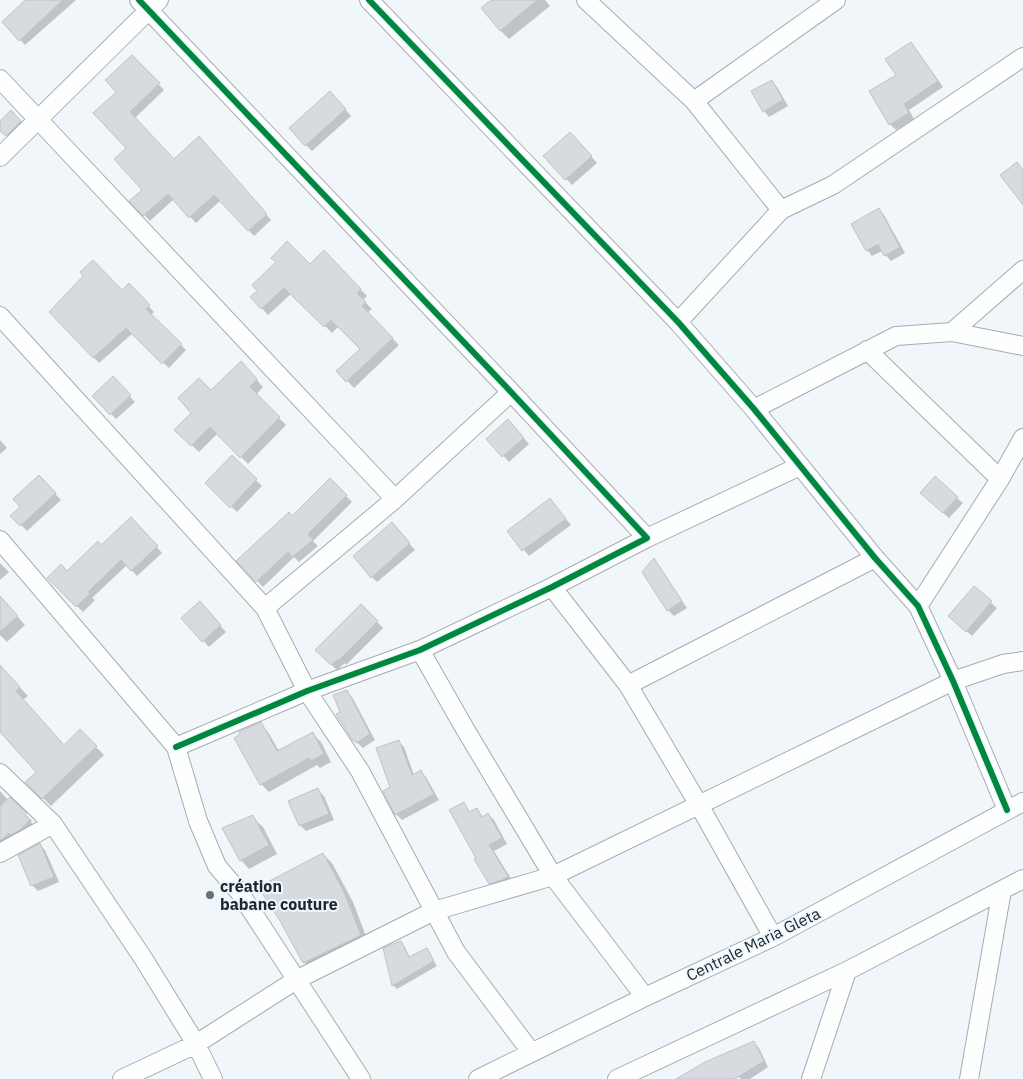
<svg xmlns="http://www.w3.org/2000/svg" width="1023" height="1079" font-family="'IBM Plex Sans',sans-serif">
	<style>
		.shadow { fill: #0003 }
		.building { fill: #d7dadf; stroke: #c0c3c8 }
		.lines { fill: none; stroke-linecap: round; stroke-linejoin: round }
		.street-casing { stroke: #a7acb0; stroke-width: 20 }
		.street { stroke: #fdfefe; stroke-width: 18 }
		.cycleway-casing { stroke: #edf7fe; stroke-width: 9 }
		.cycleway { stroke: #00873e; stroke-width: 6 }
		.poi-dot { fill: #6a6f73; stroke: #edf7fe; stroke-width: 2 }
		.labels { text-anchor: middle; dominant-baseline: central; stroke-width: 4; stroke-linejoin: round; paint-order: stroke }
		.poi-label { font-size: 16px; font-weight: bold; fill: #21272b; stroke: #edf7fe; text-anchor: start }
		.street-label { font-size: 16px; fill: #21272b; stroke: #edf7fe }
	</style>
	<rect width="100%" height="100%" fill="#f1f6fa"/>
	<path class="shadow" d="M 27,0 L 76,0 L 25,45 L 4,22 Z
		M 493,0 L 545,0 L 550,6 L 509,39 L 500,30 Z
		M 911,43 L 916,49 L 943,87 L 909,110 L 914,119 L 896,130 L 890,124 L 898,75 Z
		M 132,56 L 164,90 L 135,118 L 174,161 L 205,144 L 271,220 L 254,236 L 221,200 L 196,223 L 174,199 L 150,221 L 131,201 L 144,190 L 127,148 L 118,92 Z
		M 772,81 L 777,87 L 788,106 L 769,117 L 764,111 Z
		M 336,98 L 351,116 L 312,151 L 306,145 Z
		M 11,112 L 26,127 L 12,141 L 0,129 L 0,123 Z
		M 576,139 L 597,163 L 572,185 L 545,156 Z
		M 879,210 L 884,215 L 905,253 L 891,261 L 882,251 L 872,256 L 867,250 Z
		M 324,252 L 367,296 L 363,300 L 372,309 L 367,313 L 399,345 L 354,388 L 338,371 L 362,349 L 339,326 L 332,333 L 292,293 L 268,315 L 252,297 L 310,265 Z
		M 129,285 L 154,312 L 151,315 L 186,350 L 169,368 L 133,333 L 99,363 L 51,312 L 122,292 Z
		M 248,370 L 263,387 L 256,395 L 286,425 L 248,464 L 218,433 L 199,452 L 176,430 L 211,392 Z
		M 113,378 L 135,402 L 116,419 L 94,396 Z
		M 513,426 L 529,444 L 509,462 L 488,439 Z
		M 0,440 L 7,448 L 0,454 Z
		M 232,457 L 262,486 L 237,512 L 207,483 Z
		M 39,477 L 61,500 L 27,531 L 12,516 L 22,507 Z
		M 330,480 L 352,502 L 313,541 L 318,546 L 299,562 L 294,557 L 263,587 L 238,561 L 293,518 Z
		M 957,498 L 963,503 L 949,518 L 927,499 Z
		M 550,500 L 571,525 L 529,556 L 509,531 Z
		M 137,525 L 162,553 L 137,576 L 127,565 L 92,598 L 95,600 L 83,612 L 49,578 L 67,572 L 101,547 Z
		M 397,530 L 415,550 L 377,582 L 372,577 Z
		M 654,560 L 659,566 L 687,608 L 674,616 L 668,610 Z
		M 0,563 L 9,572 L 0,580 Z
		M 974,588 L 997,608 L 972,636 L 955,621 Z
		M 0,597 L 25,625 L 7,642 L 0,635 Z
		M 361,605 L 383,628 L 346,665 L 345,663 L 337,670 L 316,650 Z
		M 205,609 L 226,632 L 209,647 L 182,618 Z
		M 0,667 L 28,696 L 23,700 L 65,746 L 80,731 L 104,755 L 51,806 L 27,782 L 38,772 L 0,730 Z
		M 346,691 L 352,697 L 375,740 L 363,748 L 354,740 L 341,713 Z
		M 260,724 L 268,732 L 279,751 L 313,734 L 321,742 L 331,762 L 320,768 L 317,765 L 269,792 L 261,784 L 236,738 Z
		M 399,742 L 404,747 L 414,775 L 420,772 L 426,777 L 439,800 L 402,820 L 396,814 L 384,792 L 392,788 Z
		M 318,790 L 324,796 L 334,820 L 306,831 L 300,825 Z
		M 0,791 L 8,800 L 10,799 L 32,821 L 31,822 L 36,828 L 0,852 Z
		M 463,804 L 471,813 L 477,810 L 483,817 L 488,814 L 494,820 L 507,844 L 494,851 L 513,882 L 496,889 L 490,883 L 478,858 Z
		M 253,818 L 263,827 L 277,854 L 249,869 L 241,860 Z
		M 40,845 L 45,850 L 59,882 L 38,891 L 32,885 Z
		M 323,854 L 332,863 L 353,902 L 369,944 L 313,971 L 304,962 Z
		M 401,943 L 405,947 L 410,958 L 426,950 L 437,966 L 397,989 L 393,985 Z
		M 753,1042 L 759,1048 L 768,1067 L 750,1079 L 741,1079 L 738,1076 L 734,1079 Z"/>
	<path class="building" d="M 25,0 L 63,0 L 19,41 L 2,22 Z
		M 491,0 L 537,0 L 500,31 L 481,8 Z
		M 911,42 L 938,81 L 904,104 L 909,113 L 889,125 L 869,91 L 896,75 L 885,59 Z
		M 132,55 L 160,83 L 130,112 L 174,159 L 199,136 L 267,214 L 248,231 L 214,195 L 189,218 L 168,194 L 143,216 L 129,201 L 142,190 L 114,159 L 126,148 L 93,113 L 116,92 L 105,80 Z
		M 772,80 L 783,100 L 763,112 L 751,91 Z
		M 330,91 L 346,109 L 305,146 L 289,128 Z
		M 11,110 L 21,121 L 6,136 L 0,131 L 0,121 Z
		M 570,132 L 592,156 L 565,180 L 543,156 Z
		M 1017,162 L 1023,170 L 1023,205 L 1000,175 Z
		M 879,208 L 900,247 L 884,256 L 878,244 L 866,251 L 851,224 Z
		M 287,241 L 310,264 L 324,250 L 361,289 L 357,293 L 366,302 L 362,306 L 393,338 L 346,382 L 336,371 L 360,349 L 331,320 L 324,327 L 284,288 L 261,309 L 250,297 L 257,291 L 252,285 L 276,262 L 271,258 Z
		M 93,260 L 122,290 L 129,283 L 150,305 L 146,309 L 182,344 L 162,364 L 126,328 L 93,358 L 49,312 L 83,276 L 80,272 Z
		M 241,361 L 257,379 L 250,387 L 280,417 L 240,458 L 210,427 L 191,446 L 174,430 L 191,413 L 178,398 L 199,378 L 211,390 Z
		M 113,376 L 131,395 L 110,415 L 92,396 Z
		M 508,419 L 524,438 L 502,457 L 486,439 Z
		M 232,455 L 257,479 L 230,508 L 205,483 Z
		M 39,475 L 56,493 L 20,526 L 10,516 L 20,507 L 13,499 Z
		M 935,476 L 958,497 L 943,513 L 920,493 Z
		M 330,478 L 347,495 L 308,534 L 313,540 L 292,557 L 288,552 L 256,582 L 236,561 L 289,512 L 292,516 Z
		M 550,498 L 566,519 L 522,551 L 507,531 Z
		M 131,517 L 158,546 L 131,571 L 121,560 L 88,592 L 90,594 L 76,607 L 47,578 L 61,564 L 67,571 L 98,541 L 101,545 Z
		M 392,522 L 410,543 L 371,578 L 353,556 Z
		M 654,558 L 682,601 L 667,611 L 642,572 Z
		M 974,586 L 992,601 L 966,632 L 948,616 Z
		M 0,596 L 18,616 L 0,632 Z
		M 200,601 L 221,625 L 202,642 L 181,618 Z
		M 361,604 L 378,621 L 339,660 L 338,659 L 331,665 L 315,650 Z
		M 0,665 L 20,687 L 16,691 L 64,745 L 80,729 L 97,746 L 42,799 L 25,782 L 36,772 L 0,732 Z
		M 347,690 L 370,734 L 356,743 L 354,740 L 353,741 L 336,714 L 340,712 L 333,695 Z
		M 261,722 L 277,751 L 313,732 L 324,754 L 311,761 L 309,758 L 260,785 L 234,738 L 240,734 L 239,732 Z
		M 399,740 L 412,775 L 421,770 L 434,794 L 395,815 L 383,791 L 390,787 L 376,748 Z
		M 318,788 L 329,814 L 299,826 L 288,801 Z
		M 10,797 L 27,813 L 25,815 L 30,820 L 20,830 L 10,835 L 9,833 L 0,841 L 0,806 Z
		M 464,802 L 469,812 L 477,808 L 482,817 L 488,813 L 502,838 L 489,845 L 508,876 L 502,880 L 489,884 L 474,859 L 476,858 L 449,810 Z
		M 253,815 L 269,845 L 240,861 L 222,828 Z
		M 40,843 L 54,877 L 31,886 L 18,855 Z
		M 323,853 L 344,892 L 361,935 L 303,963 L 280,921 L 258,887 Z
		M 401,941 L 409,957 L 427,948 L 434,961 L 392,986 L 383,948 Z
		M 754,1041 L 764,1061 L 735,1079 L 676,1079 L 705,1062 Z"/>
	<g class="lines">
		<defs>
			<path id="street" d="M 139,0 L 511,392 L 647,538 L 552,587 L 420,650 L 307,691 L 176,747
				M 369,0 L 678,322 L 754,409 L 875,558 L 918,606 L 953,681 L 1007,810
				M 586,0 L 694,101 L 781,210
				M 0,79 L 395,499
				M 694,101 L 836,0
				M 0,157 L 159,0
				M 0,316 L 265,608 L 307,691 L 360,771 L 456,952 L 531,1052
				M 678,322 L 781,210 L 833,185 L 1023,57
				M 952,332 L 1023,270
				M 867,350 L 1000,479
				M 754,409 L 896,336 L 952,332 L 1023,346
				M 647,538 L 800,466
				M 0,540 L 176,747 L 198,821 L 217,866 L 240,893 L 361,1079
				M 552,587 L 628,685 L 699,805 L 773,937
				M 918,606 L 1000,479 L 1023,438
				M 265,608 L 395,499 L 511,392
				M 420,650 L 465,729 L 553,876 L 645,997
				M 628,685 L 875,558
				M 0,773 L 53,824 L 143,958 L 196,1044 L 213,1079
				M 0,853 L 53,824
				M 122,1079 L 196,1044 L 296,980 L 434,911 L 553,876 L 953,681 L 1003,664 L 1023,661
				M 478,1079 L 645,997 L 773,937 L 1023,802
				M 617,1079 L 847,971 L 1023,879
				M 811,1079 L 847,971
				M 969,1079 L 1002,890"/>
		</defs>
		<use href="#street" class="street-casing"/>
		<use href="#street" class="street"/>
		<defs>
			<path id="cycleway" d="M 139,0 L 511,392 L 647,538 L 552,587 L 420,650 L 307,691 L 176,747
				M 369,0 L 678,322 L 754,409 L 875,558 L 918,606 L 953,681 L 1007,810"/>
		</defs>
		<use href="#cycleway" class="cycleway-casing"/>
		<use href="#cycleway" class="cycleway"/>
	</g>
	<circle class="poi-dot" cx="210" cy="895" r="5"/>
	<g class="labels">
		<g class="poi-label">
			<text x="220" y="886">création<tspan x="220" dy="18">babane couture</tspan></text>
		</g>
		<g class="street-label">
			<text transform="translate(753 944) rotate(-26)">Centrale Maria Gleta</text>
		</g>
	</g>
</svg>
